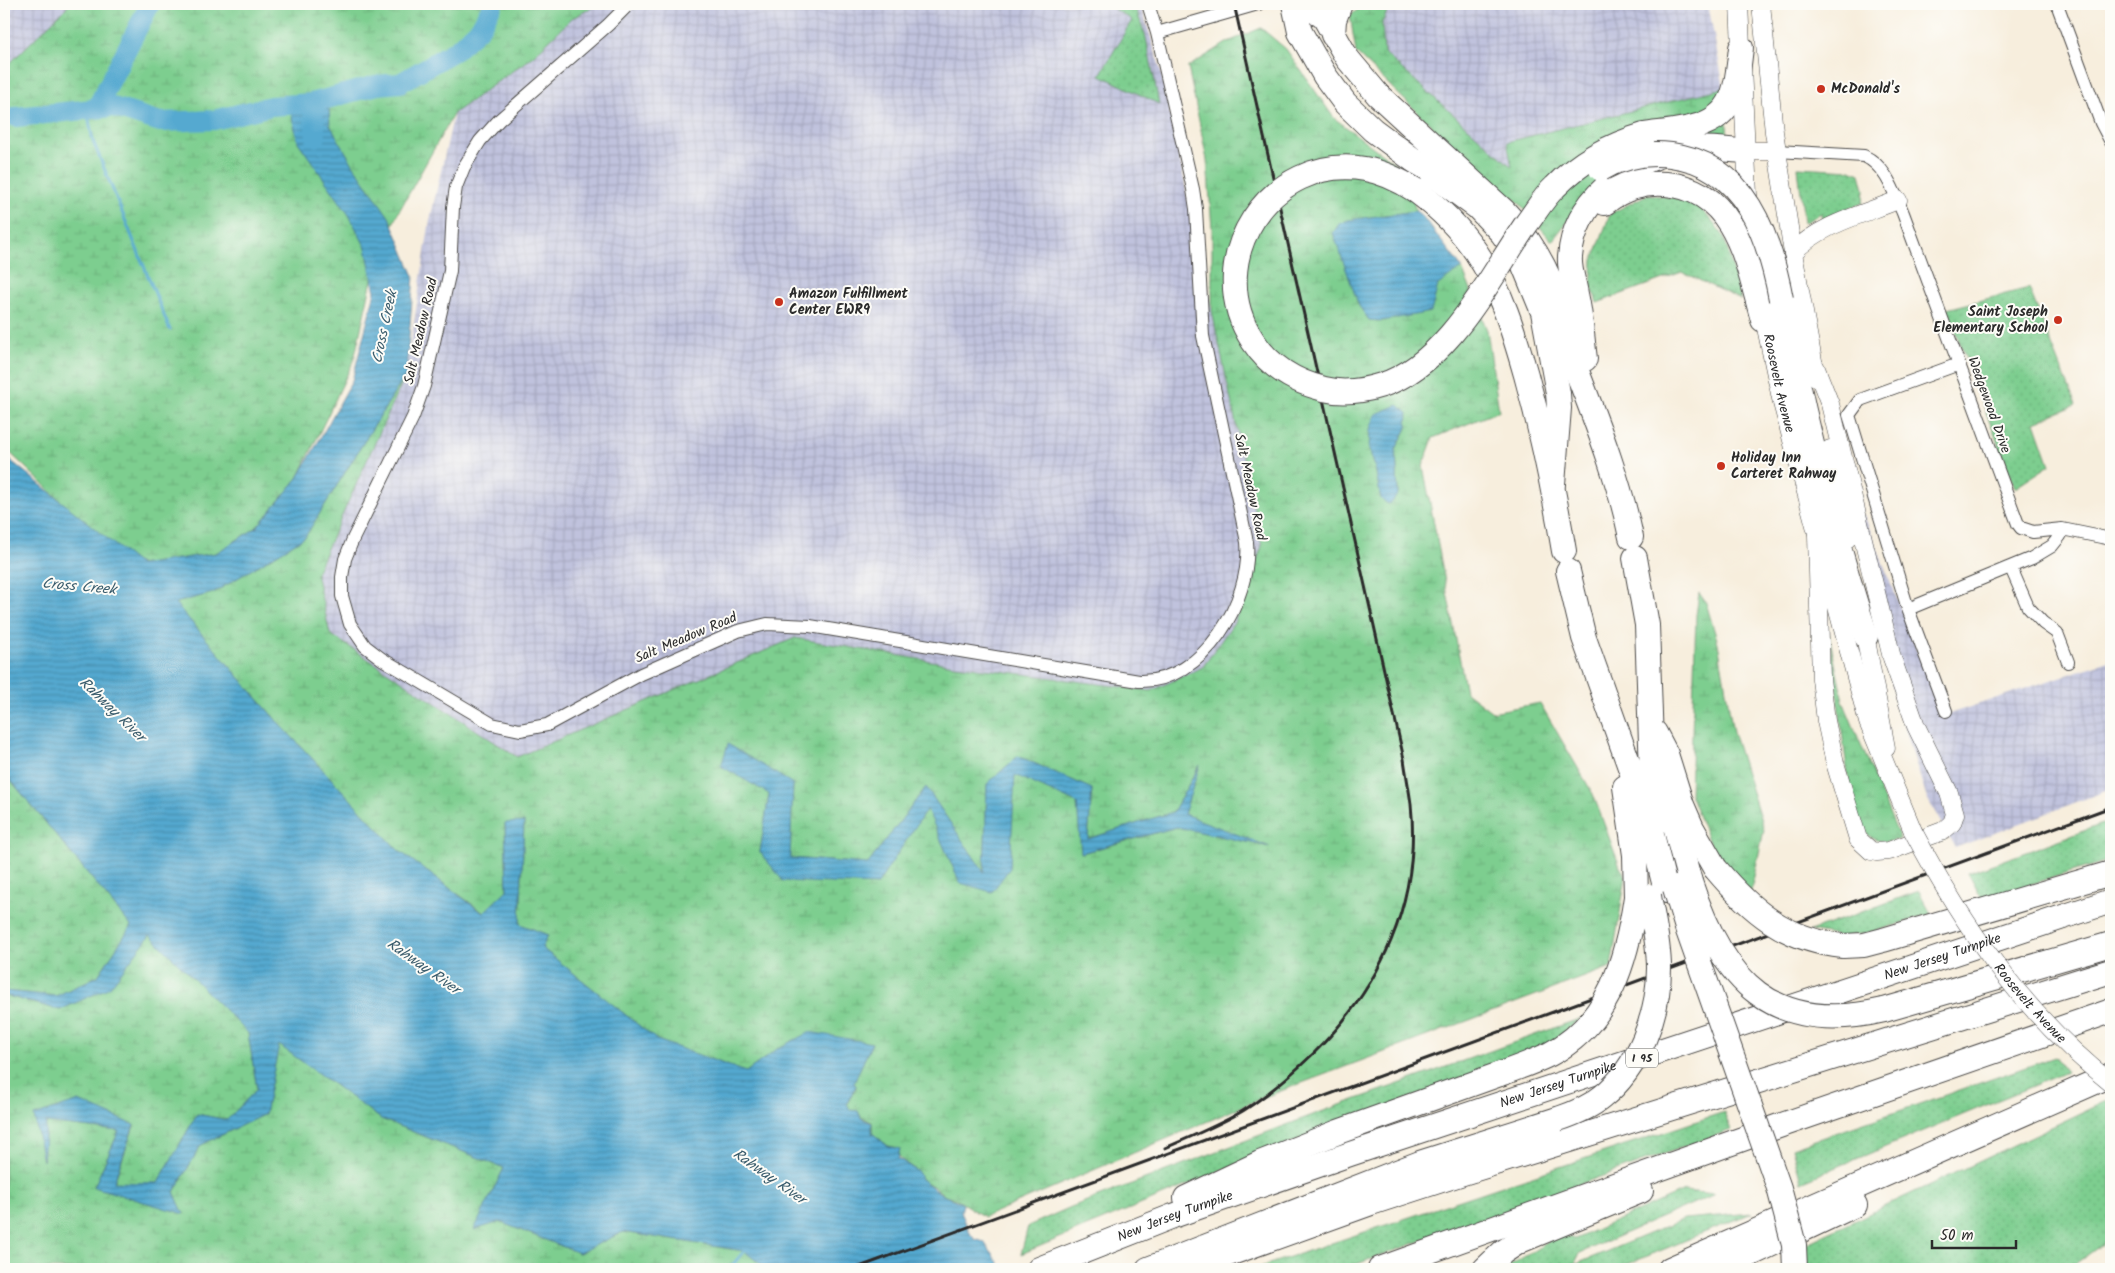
<svg xmlns="http://www.w3.org/2000/svg" width="2115" height="1273" font-family="Kalam,sans-serif">
	<style>
		.industrial { fill: url(#industrial-grid) }
		.grass { fill: url(#grass-dots); stroke: #547c5d }
		.wetland { fill: url(#wetland-marsh); stroke: #547c5d; fill-rule: evenodd }
		.water { fill: url(#water-rules); stroke: #406a7e }
		.lines { fill: none; stroke-linecap: round; stroke-linejoin: round }
		.stream { stroke: #54a9d0; stroke-width: 3 }
		.river { stroke: #54a9d0; stroke-width: 20 }
		.minor-casing { stroke: #4a4846; stroke-width: 14 }
		.secondary-casing { stroke: #4a4846; stroke-width: 19 }
		.motorway-casing { stroke: #4a4846; stroke-width: 26 }
		.minor { stroke: #fff; stroke-width: 12 }
		.secondary { stroke: #fff; stroke-width: 18 }
		.motorway { stroke: #fff; stroke-width: 24 }
		.rail { stroke: #2b2b2b; stroke-width: 3 }
		.secondary-bridge-casing { stroke: #4a4846; stroke-width: 19; stroke-linecap: butt }
		.motorway-bridge-casing { stroke: #4a4846; stroke-width: 26; stroke-linecap: butt }
		.secondary-bridge { stroke: #fff; stroke-width: 18 }
		.motorway-bridge { stroke: #fff; stroke-width: 24 }
		.poi-dot { fill: #c8321e; stroke: #fdfcf7; stroke-width: 2 }
		.labels { text-anchor: middle; dominant-baseline: central; stroke-width: 4; stroke-linejoin: round; paint-order: stroke }
		.shield { fill: #fdfcf7; stroke: #6a6a68; stroke-width: 1 }
		.shield-label { font-size: 12px; font-weight: bold; fill: #2b2b2b }
		.poi-label { font-size: 14px; font-weight: bold; fill: #2b2b2b; stroke: #fdfcf7; text-anchor: start }
		.street-label { font-size: 14px; fill: #2b2b2b; stroke: #fdfcf7 }
		.water-label { font-size: 15px; font-style: italic; fill: #3b5d6d; stroke: #fdfcf7 }
	</style>
	<defs>
		<pattern id="industrial-grid" width="8" height="8" patternUnits="userSpaceOnUse" patternTransform="scale(1.25)"><rect width="8" height="8" fill="#c0c2dd"/><path d="M0 4h8M4 0v8" fill="none" stroke="#a5a7be"/></pattern>
		<pattern id="grass-dots" width="8" height="8" patternUnits="userSpaceOnUse" patternTransform="scale(1.25)"><rect width="8" height="8" fill="#7dce8f"/><path d="M2 2h.1M6 6h.1" fill="none" stroke="#6cb17c" stroke-width="1.8" stroke-linecap="round"/></pattern>
		<pattern id="wetland-marsh" width="20" height="14" patternUnits="userSpaceOnUse" patternTransform="scale(1.25)"><rect width="20" height="14" fill="#7dce8f"/><path d="M1 5h8M5 5V1M11 12h8M15 12V8" fill="none" stroke="#6cb17c"/></pattern>
		<pattern id="water-rules" width="6" height="5" patternUnits="userSpaceOnUse" patternTransform="scale(1.25)"><rect width="6" height="5" fill="#54a9d0"/><path d="M0 2.5h6" fill="none" stroke="#468aa9"/></pattern>
	</defs>
	<rect width="100%" height="100%" fill="#fdfcf7"/>
	<filter id="ink" filterUnits="userSpaceOnUse"><feTurbulence type="fractalNoise" baseFrequency=".02" numOctaves="2"/><feDisplacementMap in="SourceGraphic" scale="10" xChannelSelector="R" yChannelSelector="G"/><feConvolveMatrix kernelMatrix="1 2 1 2 8 2 1 2 1" color-interpolation-filters="sRGB"/></filter>
	<filter id="wash" filterUnits="userSpaceOnUse"><feTurbulence type="fractalNoise" baseFrequency=".0096" numOctaves="4" result="noise"/><feDisplacementMap in="SourceGraphic" scale="20" xChannelSelector="R" yChannelSelector="G"/><feGaussianBlur stdDeviation="1.12" result="paint"/><feColorMatrix in="noise" values="0 0 0 0 0 0 0 0 0 0 0 0 0 0 0 0 0 1.4 0 .05"/><feComposite in="paint" operator="in"/></filter>
	<g filter="url(#wash)">
		<rect width="100%" height="100%" fill="#f7eedd"/>
		<path class="industrial" d="M 4,4 L 70,4 L 4,69 Z
			M 599,4 L 1137,4 L 1143,12 L 1160,67 L 1262,546 L 1235,621 L 1203,667 L 1151,691 L 954,665 L 795,638 L 517,757 L 330,634 L 316,573 L 406,374 L 430,220 L 454,113 L 532,57 L 572,18 Z
			M 1395,4 L 1708,4 L 1724,88 L 1508,142 L 1512,167 L 1384,53 L 1382,23 L 1390,5 Z
			M 1859,515 L 1864,515 L 1943,716 L 2111,660 L 2111,789 L 1955,848 L 1926,796 L 1893,689 Z"/>
		<path class="grass" d="M 1106,4 L 1133,4 L 1135,6 L 1146,38 L 1159,104 L 1100,75 L 1132,20 Z
			M 1798,167 L 1851,170 L 1860,174 L 1864,189 L 1863,203 L 1822,219 L 1821,213 L 1804,223 Z
			M 1648,194 L 1695,201 L 1724,236 L 1741,300 L 1682,272 L 1597,303 L 1591,284 L 1593,260 L 1610,214 Z
			M 2029,288 L 2076,405 L 2035,422 L 2050,465 L 2015,488 L 1947,309 Z
			M 2111,821 L 2111,860 L 1982,899 L 1968,873 Z
			M 1919,891 L 1931,914 L 1876,931 L 1843,937 L 1810,931 Z
			M 1582,1018 L 1548,1046 L 1268,1152 L 1021,1254 L 1028,1226 L 1071,1207 L 1318,1113 Z
			M 2055,1057 L 2066,1072 L 1801,1182 L 1792,1148 Z
			M 2106,1101 L 2111,1105 L 2111,1238 L 2068,1269 L 1805,1269 L 1803,1245 Z
			M 1724,1112 L 1731,1130 L 1343,1269 L 1254,1269 Z
			M 1684,1191 L 1715,1194 L 1580,1253 L 1574,1265 L 1684,1219 L 1752,1213 L 1616,1269 L 1504,1269 L 1561,1234 L 1575,1239 Z"/>
		<path class="wetland" d="M 70,4 L 599,4 L 572,18 L 532,57 L 454,113 L 397,215 L 376,262 L 354,360 L 298,478 L 256,528 L 216,553 L 140,565 L 141,565 L 102,540 L 4,447 L 4,69 Z
			M 1366,4 L 1395,4 L 1390,5 L 1382,23 L 1384,53 L 1512,167 L 1507,142 L 1724,88 L 1728,138 L 1603,176 L 1552,241 L 1520,204 L 1468,161 L 1356,53 L 1350,15 Z
			M 1261,28 L 1286,49 L 1334,118 L 1405,171 L 1416,211 L 1348,220 L 1359,306 L 1369,320 L 1381,321 L 1462,268 L 1487,330 L 1499,411 L 1433,438 L 1423,466 L 1466,692 L 1492,712 L 1540,703 L 1593,794 L 1620,867 L 1626,876 L 1611,967 L 1262,1098 L 984,1217 L 956,1199 L 945,1196 L 936,1188 L 921,1179 C 916,1164 901,1167 895,1147 L 888,1146 L 872,1133 L 872,1122 L 861,1117 L 858,1111 L 850,1110 L 847,1104 L 856,1087 L 854,1082 L 872,1043 L 780,1047 L 746,1072 L 657,1040 L 542,948 L 548,935 L 520,924 L 524,822 L 505,824 L 507,890 L 484,913 L 398,850 L 276,720 L 175,603 L 213,593 L 305,537 L 406,374 L 316,573 L 330,634 L 517,757 L 795,638 L 954,665 L 1151,691 L 1203,667 L 1235,621 L 1262,546 L 1212,311 L 1212,229 L 1207,160 L 1188,67 L 1228,42 ZM 1407,428 L 1396,449 L 1398,494 L 1381,499 L 1375,467 L 1369,449 ZM 1018,756 L 1092,789 L 1088,839 L 1173,812 L 1198,768 L 1184,814 L 1266,846 L 1177,827 L 1082,853 L 1077,803 L 1014,774 L 1010,868 L 960,883 L 927,808 L 877,885 L 760,852 L 769,794 L 793,784 L 790,858 L 868,864 L 926,787 L 984,873 L 987,784 Z
			M 1699,593 L 1706,603 L 1718,643 L 1733,732 L 1764,830 L 1750,895 L 1710,845 L 1690,794 L 1696,615 Z
			M 1828,630 L 1843,701 L 1900,839 C 1873,847 1865,835 1853,812 Z
			M 4,772 L 131,926 L 98,976 L 56,996 L 4,991 Z
			M 150,934 L 248,1033 L 257,1089 L 227,1120 L 197,1114 L 158,1183 L 114,1183 L 134,1126 L 35,1116 L 43,1159 L 46,1123 L 119,1131 L 94,1187 L 183,1213 L 174,1192 L 201,1145 L 265,1114 L 278,1044 L 381,1119 L 504,1168 L 475,1229 L 500,1222 L 579,1253 L 623,1232 L 744,1251 L 763,1266 L 773,1269 L 4,1269 L 4,995 L 60,1010 L 110,986 Z"/>
		<path class="water" d="M 329,109 L 330,125 L 352,163 L 389,217 L 414,276 L 406,374 L 305,537 L 213,593 L 175,603 L 276,720 L 398,850 L 483,913 L 507,890 L 505,823 L 524,822 L 520,924 L 548,935 L 542,948 L 657,1040 L 746,1072 L 780,1047 L 810,1032 L 872,1043 L 854,1082 L 856,1086 L 847,1103 L 850,1110 L 858,1111 L 861,1118 L 872,1123 L 872,1133 L 888,1146 L 900,1149 L 898,1158 L 919,1173 L 921,1179 C 929,1184 936,1191 945,1196 C 951,1199 957,1200 963,1204 L 961,1212 L 971,1235 L 975,1239 L 984,1242 L 1003,1269 L 773,1269 L 763,1266 L 744,1251 L 623,1232 L 579,1253 L 500,1222 L 474,1230 L 504,1168 L 381,1119 L 279,1045 L 265,1114 L 201,1145 L 174,1192 L 184,1214 L 94,1187 L 119,1131 L 46,1123 L 43,1161 L 34,1116 L 79,1101 L 134,1125 L 114,1182 L 158,1183 L 197,1114 L 227,1120 L 257,1089 L 248,1033 L 150,935 L 110,987 L 60,1010 L 4,995 L 4,991 L 56,996 L 98,976 L 131,926 L 4,772 L 4,455 L 140,565 L 216,553 L 256,528 L 298,478 L 352,381 L 375,292 L 366,248 L 349,215 L 298,142 L 291,113 Z
			M 1416,211 L 1423,217 L 1462,268 L 1438,285 L 1431,312 L 1381,321 L 1369,320 L 1359,306 L 1333,233 L 1339,224 L 1348,220 Z
			M 1398,405 L 1408,413 L 1407,428 L 1396,449 L 1398,494 L 1391,503 L 1388,504 L 1381,499 L 1375,467 L 1369,449 L 1370,429 L 1376,414 Z
			M 728,744 L 793,784 L 790,858 L 868,864 L 926,787 L 984,872 L 987,784 L 1018,756 L 1092,789 L 1088,839 L 1173,812 L 1200,765 L 1184,814 L 1270,847 L 1177,827 L 1081,853 L 1077,803 L 1015,775 L 1010,868 L 992,892 L 960,883 L 927,809 L 877,885 L 783,881 L 760,852 L 769,794 L 721,766 Z"/>
		<g class="lines">
			<path class="stream" d="M 87,110 L 93,141 L 170,330
				M 729,1269 L 746,1249"/>
			<path class="river" d="M 96,109 L 150,4
				M 16,117 L 113,107 L 160,122 L 214,120 L 271,106 L 312,103
				M 316,137 L 312,103 L 377,85 L 400,83 L 456,50 L 480,28 L 493,4"/>
		</g>
	</g>
	<g filter="url(#ink)">
		<g class="lines">
			<defs>
				<path id="minor" d="M 629,4 L 608,25 L 499,120 L 480,141 L 464,167 L 456,187 L 453,207 L 450,271 L 424,386 L 413,417 L 353,539 L 345,559 L 342,577 L 342,596 L 350,624 L 365,646 L 382,659 L 492,724 L 520,730 L 547,725 L 641,674 L 738,631 L 767,624 L 810,626 L 1139,681 C 1204,683 1252,600 1247,542 L 1203,336 L 1196,209 L 1193,189 L 1157,33 L 1148,4
					M 2057,4 L 2101,123 L 2111,142
					M 1157,33 L 1258,4
					M 1777,151 L 1864,156 C 1886,166 1894,192 1903,213 L 2018,524 L 2021,528 L 2033,532 L 2062,529 L 2111,539
					M 2011,568 L 2028,607 L 2043,623 L 2057,633 L 2068,662
					M 1908,609 L 1849,415 L 1860,400 L 1959,364
					M 1946,711 L 1908,609 L 2032,558 L 2052,546 L 2060,536 L 2062,529"/>
				<g id="secondary">
					<path d="M 1739,4 L 1748,195 L 1756,268"/>
					<path d="M 1761,4 L 1774,132 L 1793,253 L 1816,377"/>
					<path d="M 1746,151 L 1777,151"/>
					<path d="M 1793,253 C 1818,225 1864,214 1898,200"/>
					<path id="s1" d="M 1762,309 L 1782,403 L 1868,722 L 1913,831"/>
					<path d="M 1815,366 L 1830,404 L 1892,658 L 1916,726 L 1949,793 L 1955,814 L 1952,823 L 1943,831 L 1889,851 L 1877,852 L 1871,851 L 1858,839 L 1835,763 L 1826,721 L 1821,679 L 1817,535"/>
					<path d="M 1830,449 L 1847,539"/>
					<path d="M 1863,624 L 1886,748"/>
				</g>
				<g id="motorway">
					<path d="M 1294,4 L 1300,32 L 1325,76 L 1345,103 L 1373,130 L 1477,207 L 1502,233 L 1522,261 L 1543,312 L 1558,393 L 1559,408 L 1553,484"/>
					<path d="M 1305,4 L 1324,17 L 1347,58 L 1378,95 L 1504,211 C 1530,238 1548,270 1559,305 C 1563,321 1565,338 1570,353 C 1593,414 1618,474 1631,537"/>
					<path d="M 1333,35 L 1334,20 L 1340,4"/>
					<path d="M 1644,135 C 1676,130 1721,131 1733,94 C 1738,80 1739,63 1741,48"/>
					<path d="M 1415,190 C 1438,207 1459,227 1476,252 C 1501,289 1514,333 1526,375 C 1542,433 1554,491 1564,551"/>
					<path d="M 1605,203 C 1621,189 1644,182 1666,184 C 1737,190 1747,264 1763,320"/>
					<path d="M 1781,299 C 1802,413 1830,525 1866,636"/>
					<path d="M 1585,359 C 1582,337 1581,315 1576,294 C 1574,281 1569,270 1570,257 C 1574,201 1626,162 1677,151 C 1700,146 1723,150 1746,151"/>
					<path d="M 1635,558 L 1647,625 L 1652,773 L 1660,820"/>
					<path d="M 1568,571 L 1584,638 L 1648,818 L 1666,891"/>
					<path d="M 1655,733 L 1666,754 L 1682,805 L 1692,828 L 1715,868"/>
					<path d="M 1625,787 L 1635,855 L 1636,897"/>
					<path d="M 1667,796 L 1690,882"/>
					<path d="M 1843,946 L 1864,945 L 1883,940 L 2111,873"/>
					<path d="M 1884,1010 L 2111,944"/>
					<path d="M 1186,1198 L 1260,1163 L 1338,1132 L 1500,1074"/>
					<path id="s2" d="M 1039,1269 L 1173,1216 L 1350,1154 L 2111,901"/>
					<path d="M 1148,1269 L 1420,1163 L 1558,1119"/>
					<path d="M 1187,1269 L 1371,1203 L 1463,1173 L 2111,971"/>
					<path d="M 1380,1269 L 1776,1127 L 2111,1011"/>
					<path d="M 1485,1269 L 1503,1252 L 1520,1241 L 1641,1191"/>
					<path d="M 1670,1269 L 2111,1075"/>
					<path d="M 1719,1269 L 1855,1205"/>
				</g>
			</defs>
			<use href="#minor" class="minor-casing"/>
			<use href="#secondary" class="secondary-casing"/>
			<use href="#motorway" class="motorway-casing"/>
			<use href="#minor" class="minor"/>
			<use href="#secondary" class="secondary"/>
			<use href="#motorway" class="motorway"/>
			<path class="rail" d="M 1165,1148 C 1188,1138 1212,1128 1234,1116 C 1263,1100 1290,1076 1314,1053 C 1381,987 1421,900 1411,804 C 1409,789 1406,774 1404,759 L 1234,4
				M 854,1269 L 2111,807"/>
			<defs>
				<g id="secondary-bridge">
					<path id="s3" d="M 1913,831 C 1964,928 2024,1014 2111,1083"/>
				</g>
				<path id="motorway-bridge" d="M 1601,169 C 1622,157 1647,152 1671,155 C 1745,164 1769,236 1781,299
					M 1415,190 C 1399,180 1383,172 1365,169 C 1270,153 1200,261 1253,341 C 1270,367 1295,382 1324,389 C 1344,394 1363,391 1382,385 C 1449,363 1489,278 1527,223 C 1536,211 1544,197 1555,187 C 1580,161 1610,145 1644,135
					M 1715,868 C 1751,911 1785,940 1843,946
					M 1690,882 C 1723,982 1773,1036 1884,1010
					M 1675,888 L 1687,928 L 1779,1188 L 1794,1245 L 1795,1269
					M 1500,1074 C 1517,1068 1534,1062 1550,1054 C 1610,1023 1627,958 1636,897
					M 1558,1119 C 1573,1114 1589,1108 1602,1097 C 1639,1068 1659,1014 1659,968 C 1659,944 1653,920 1649,896"/>
			</defs>
			<use href="#secondary-bridge" class="secondary-bridge-casing"/>
			<use href="#motorway-bridge" class="motorway-bridge-casing"/>
			<use href="#secondary-bridge" class="secondary-bridge"/>
			<use href="#motorway-bridge" class="motorway-bridge"/>
		</g>
	</g>
	<g class="poi-dot">
		<circle cx="1821" cy="89" r="5"/>
		<circle cx="779" cy="302" r="5"/>
		<circle cx="2058" cy="320" r="5"/>
		<circle cx="1721" cy="466" r="5"/>
	</g>
	<g class="labels">
		<rect class="shield" x="1626" y="1048.5" width="32" height="19" rx="4"/>
		<g class="shield-label">
			<text x="1642" y="1058">I 95</text>
		</g>
		<g class="poi-label">
			<text x="1831" y="89">McDonald's</text>
			<text x="789" y="294">Amazon Fulfillment<tspan x="789" dy="16">Center EWR9</tspan></text>
			<text x="2048" y="312" text-anchor="end">Saint Joseph<tspan x="2048" dy="16">Elementary School</tspan></text>
			<text x="1731" y="458">Holiday Inn<tspan x="1731" dy="16">Carteret Rahway</tspan></text>
		</g>
		<g class="street-label">
			<text transform="translate(421 331) rotate(-77)">Salt Meadow Road</text>
			<text stroke="none"><textPath href="#s1" startOffset="76">Roosevelt Avenue</textPath></text>
			<text transform="translate(1989 405) rotate(70)">Wedgewood Drive</text>
			<text transform="translate(1250 487) rotate(78)">Salt Meadow Road</text>
			<text transform="translate(686 638) rotate(-23)">Salt Meadow Road</text>
			<text stroke="none"><textPath href="#s2" startOffset="956">New Jersey Turnpike</textPath></text>
			<text stroke="none"><textPath href="#s3" startOffset="209">Roosevelt Avenue</textPath></text>
			<text stroke="none"><textPath href="#s2" startOffset="551">New Jersey Turnpike</textPath></text>
			<text stroke="none"><textPath href="#s2" startOffset="146">New Jersey Turnpike</textPath></text>
		</g>
		<g class="water-label">
			<text transform="translate(385 327) rotate(-78)">Cross Creek</text>
			<text transform="translate(79 587) rotate(5)">Cross Creek</text>
			<text transform="translate(112 710) rotate(44)">Rahway River</text>
			<text transform="translate(423 967) rotate(35)">Rahway River</text>
			<text transform="translate(769 1177) rotate(35)">Rahway River</text>
		</g>
	</g>
	<rect width="2115" height="1273" fill="none" stroke="#fdfcf7" stroke-width="20"/>
	<path d="M1932 1240v8h84v-8" fill="none" stroke="#2b2b2b" stroke-width="2.5"/>
	<text x="1940" y="1240" font-size="15" fill="#2b2b2b" stroke="#fdfcf7" stroke-width="4" paint-order="stroke">50 m</text>
</svg>
